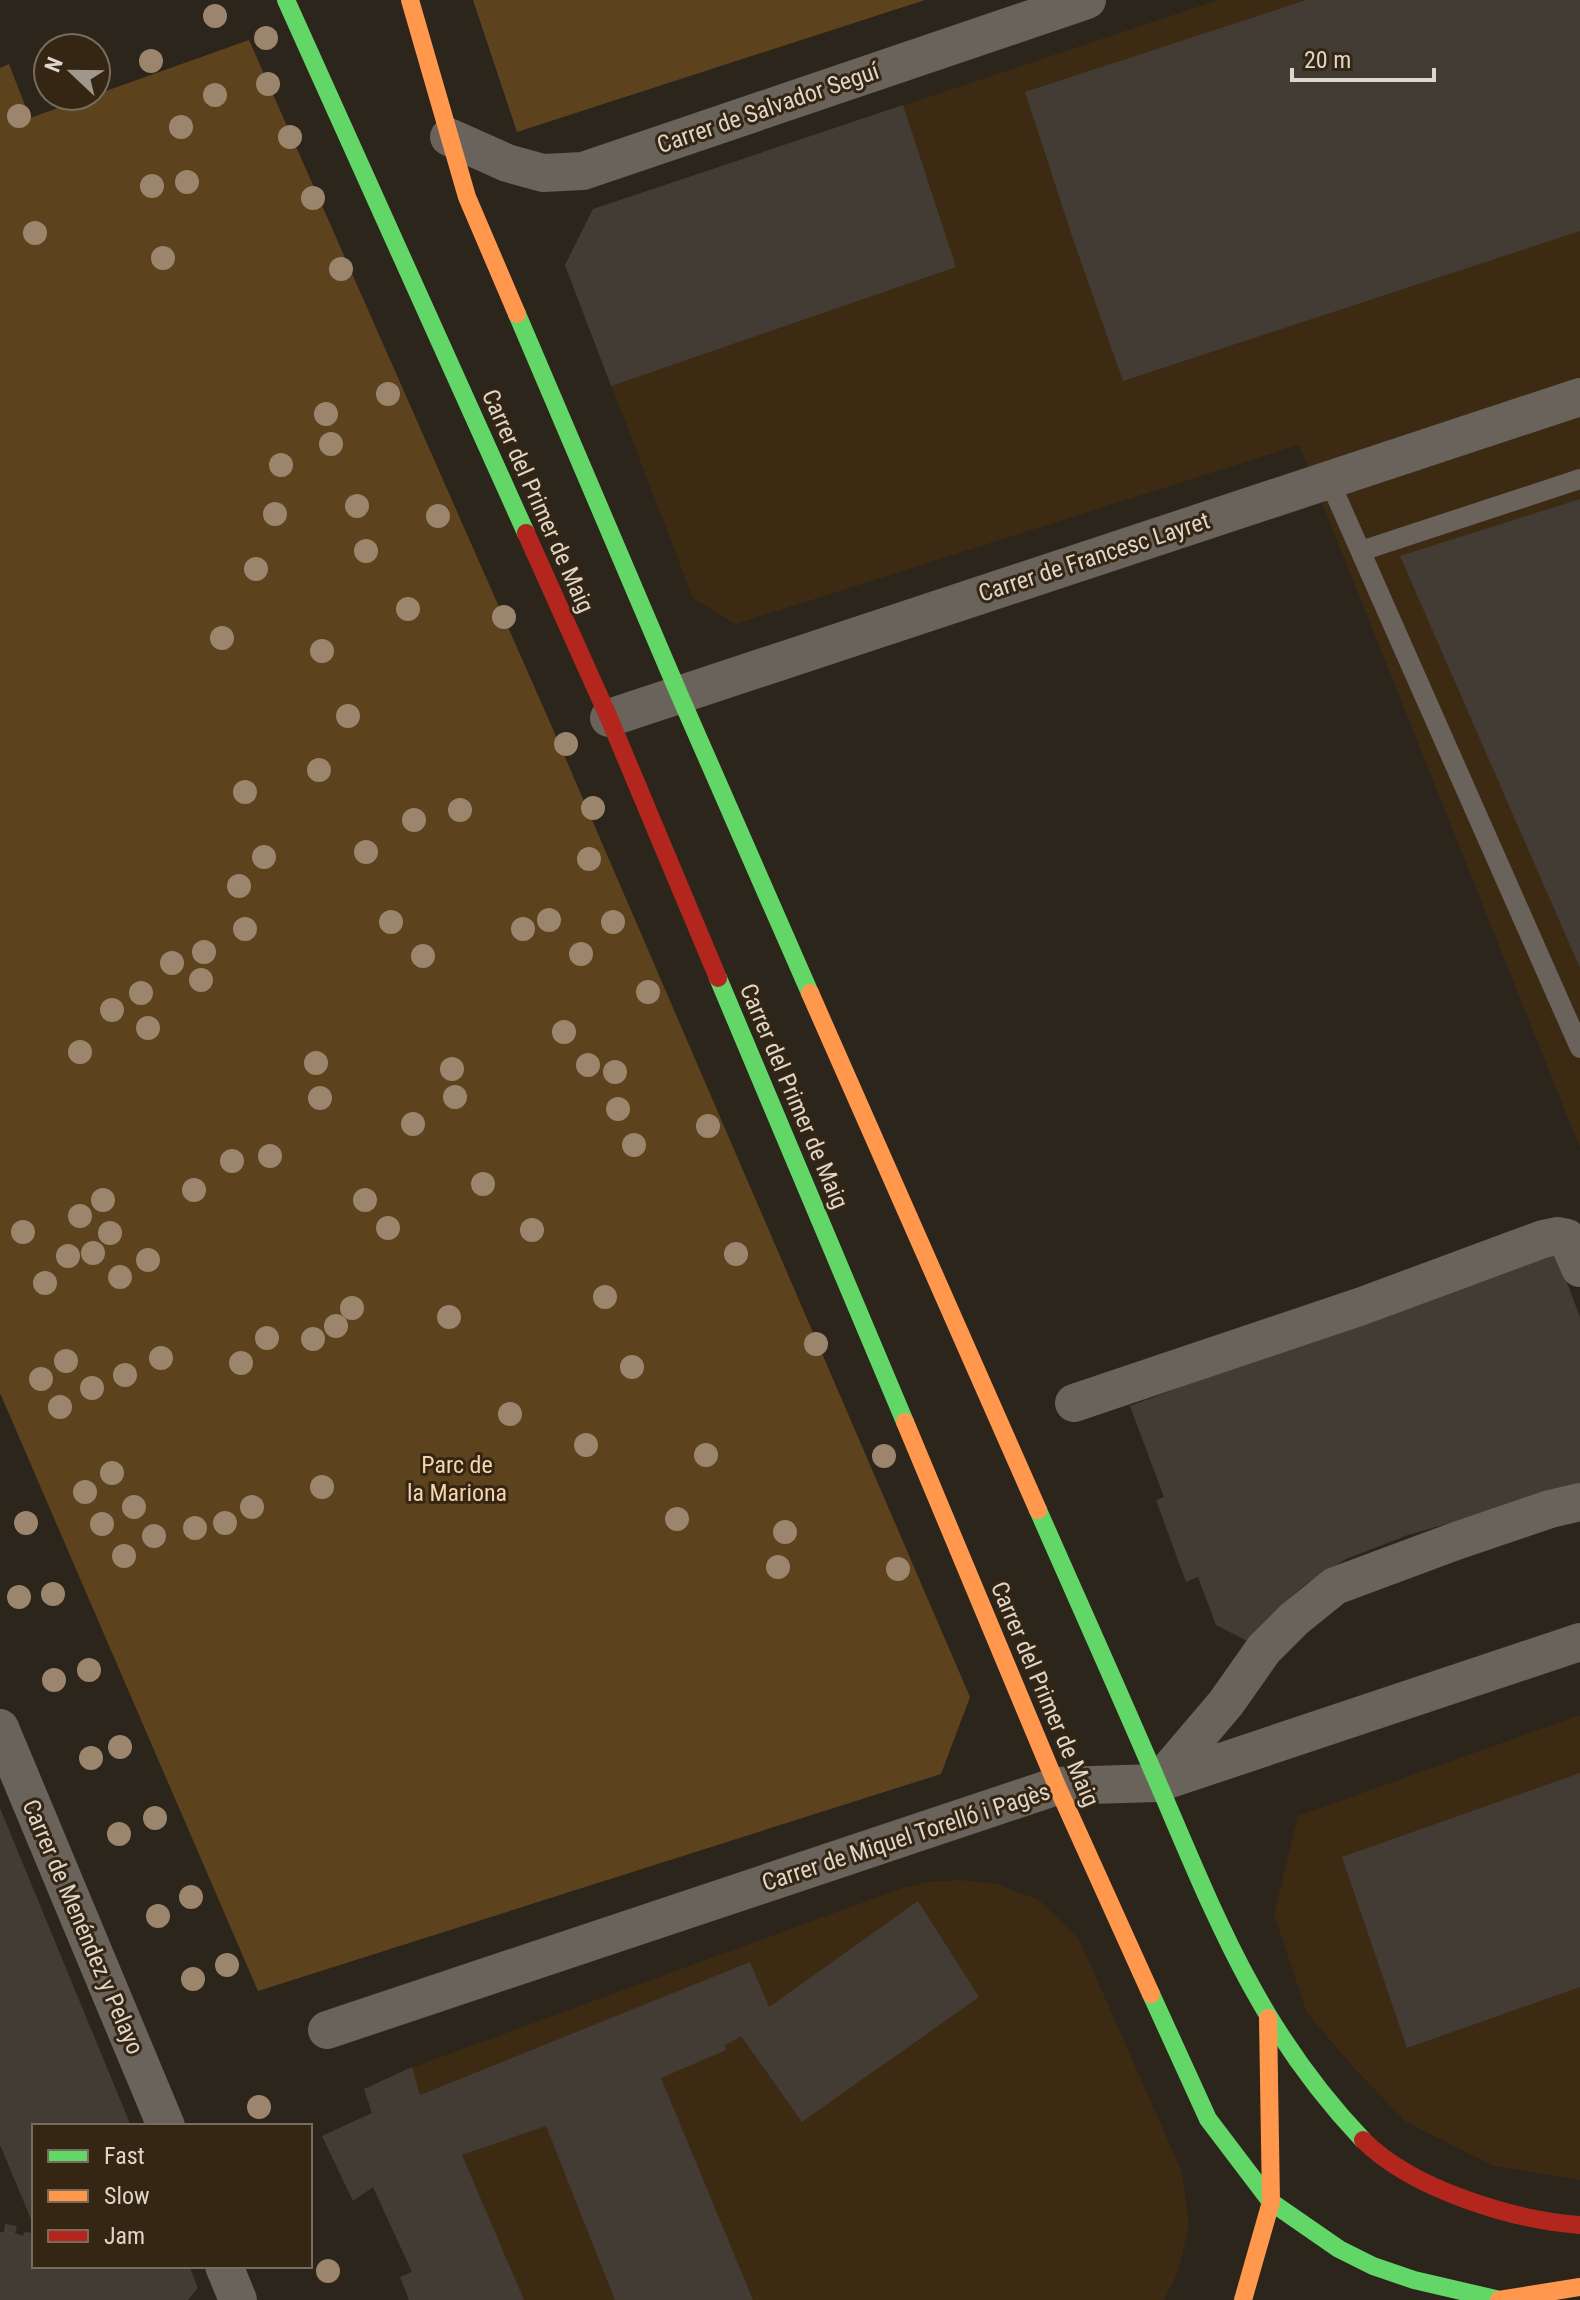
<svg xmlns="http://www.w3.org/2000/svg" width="1580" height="2300" font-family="'Roboto Condensed',sans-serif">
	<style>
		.built { fill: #3c2a12 }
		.green { fill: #5d421e }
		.building { fill: #433c34 }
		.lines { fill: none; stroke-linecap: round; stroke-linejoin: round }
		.lane { stroke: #69635c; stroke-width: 20 }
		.street { stroke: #69635c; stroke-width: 38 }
		.fast { stroke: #63d668; stroke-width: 18 }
		.slow { stroke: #ff974d; stroke-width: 18 }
		.jam { stroke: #b3261e; stroke-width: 18 }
		.tree { fill: #9b856c }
		.labels { text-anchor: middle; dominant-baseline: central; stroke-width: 6; stroke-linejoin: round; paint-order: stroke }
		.street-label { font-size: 24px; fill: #dfd6ca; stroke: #342613 }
		.park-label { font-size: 24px; fill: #f5d4ae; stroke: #342613 }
	</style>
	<rect width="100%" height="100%" fill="#2c251b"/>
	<path class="built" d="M 1218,0 L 1580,0 L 1580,1148 L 1299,445 L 736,624 L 693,598 L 565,265 L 593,209 Z
		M 1580,1715 L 1580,2180 L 1493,2166 L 1406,2122 L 1354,2068 L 1307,2013 L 1274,1914 L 1298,1816 Z
		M 961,1880 L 996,1884 L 1039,1900 L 1079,1939 L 1182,2172 L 1189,2226 L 1178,2272 L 1164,2300 L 409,2300 L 400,2277 L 412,2272 L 373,2188 L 353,2201 L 322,2136 L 372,2113 L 364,2089 L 416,2066 L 905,1887 L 927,1882 Z"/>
	<path class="green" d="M 473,0 L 925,0 L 517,132 Z
		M 249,40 L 552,727 L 970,1697 L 941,1774 L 258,1991 L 0,1393 L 0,68 L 9,64 L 30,118 Z"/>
	<path class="building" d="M 1306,0 L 1580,0 L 1580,231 L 1123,381 L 1073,239 L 1025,92 Z
		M 903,105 L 956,267 L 611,386 L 565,265 L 593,209 Z
		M 1580,499 L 1580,968 L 1400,556 Z
		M 1554,1248 L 1580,1317 L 1580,1485 L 1408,1535 L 1346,1559 L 1306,1584 L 1287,1600 L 1251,1643 L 1216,1625 L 1198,1577 L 1186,1582 L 1156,1500 L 1164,1497 L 1130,1406 Z
		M 1580,1773 L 1580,1987 L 1407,2048 L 1342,1857 Z
		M 0,1808 L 131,2126 L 34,2126 L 34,2218 L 31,2219 L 0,2145 Z
		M 918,1901 L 979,1997 L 802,2122 L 741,2036 L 724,2046 L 726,2050 L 661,2078 L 753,2300 L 615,2300 L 546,2126 L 462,2155 L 524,2300 L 409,2300 L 400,2277 L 412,2272 L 373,2187 L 353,2201 L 322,2136 L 372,2113 L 364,2089 L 412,2067 L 420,2095 L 750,1962 L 769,2007 Z
		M 5,2224 L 17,2226 L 15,2233 L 23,2236 L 24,2232 L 34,2233 L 34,2266 L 189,2266 L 198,2288 L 188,2300 L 0,2300 L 0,2232 L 4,2232 Z"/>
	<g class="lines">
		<path class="lane" d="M 1329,480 L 1580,1048
			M 1361,551 L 1580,479"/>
		<path class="street" d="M 449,137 L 507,163 L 543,173 L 583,171 L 1087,0
			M 609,718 L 1580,397
			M 1074,1403 L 1362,1306 L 1543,1239 L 1557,1236 L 1567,1238 L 1580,1268
			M 0,1728 L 166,2126
			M 1158,1783 L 1226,1703 L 1264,1649 L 1294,1619 L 1335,1586 L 1456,1541 L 1550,1509 L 1580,1502
			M 327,2030 L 1057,1786 L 1158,1783 L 1580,1642
			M 224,2266 L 238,2300"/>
		<path class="fast" d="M 286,0 L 526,533
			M 517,314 L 679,694 L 810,993
			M 718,978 L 905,1422
			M 1038,1510 C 1078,1601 1119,1692 1158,1783 C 1216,1918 1259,2031 1363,2140
			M 1151,1994 L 1208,2119 L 1271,2202 L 1339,2249 L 1373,2266 L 1414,2280 L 1500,2300"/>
		<path class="slow" d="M 410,0 L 467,197 L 517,314
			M 810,993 L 1038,1510
			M 905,1422 L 1057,1786 L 1151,1994
			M 1243,2300 L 1271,2202 L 1268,2018
			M 1499,2300 L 1580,2287"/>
		<path class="jam" d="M 526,533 L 609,718 L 718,978
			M 1363,2140 C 1412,2189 1512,2220 1580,2225"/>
	</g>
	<g class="tree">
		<circle cx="215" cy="16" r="12"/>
		<circle cx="266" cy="38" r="12"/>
		<circle cx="151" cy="61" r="12"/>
		<circle cx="268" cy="84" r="12"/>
		<circle cx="215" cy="95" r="12"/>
		<circle cx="19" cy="116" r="12"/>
		<circle cx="181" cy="127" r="12"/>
		<circle cx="290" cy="137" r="12"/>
		<circle cx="187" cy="182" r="12"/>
		<circle cx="152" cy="186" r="12"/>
		<circle cx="313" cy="198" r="12"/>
		<circle cx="35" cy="233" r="12"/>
		<circle cx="163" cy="258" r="12"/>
		<circle cx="341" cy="269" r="12"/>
		<circle cx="388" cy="394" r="12"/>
		<circle cx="326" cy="414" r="12"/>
		<circle cx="331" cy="444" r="12"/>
		<circle cx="281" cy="465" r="12"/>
		<circle cx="357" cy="506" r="12"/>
		<circle cx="275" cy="514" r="12"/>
		<circle cx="438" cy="516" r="12"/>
		<circle cx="366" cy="551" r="12"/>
		<circle cx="256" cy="569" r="12"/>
		<circle cx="408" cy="609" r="12"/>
		<circle cx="504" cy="617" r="12"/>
		<circle cx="222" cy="638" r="12"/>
		<circle cx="322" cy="651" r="12"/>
		<circle cx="348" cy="716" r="12"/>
		<circle cx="566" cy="744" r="12"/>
		<circle cx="319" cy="770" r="12"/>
		<circle cx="245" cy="792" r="12"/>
		<circle cx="593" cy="808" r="12"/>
		<circle cx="460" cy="810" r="12"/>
		<circle cx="414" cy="820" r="12"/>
		<circle cx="366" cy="852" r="12"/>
		<circle cx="264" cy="857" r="12"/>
		<circle cx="589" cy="859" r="12"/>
		<circle cx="239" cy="886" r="12"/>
		<circle cx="549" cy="920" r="12"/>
		<circle cx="391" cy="922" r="12"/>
		<circle cx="613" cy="922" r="12"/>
		<circle cx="245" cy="929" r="12"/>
		<circle cx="523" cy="929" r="12"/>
		<circle cx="204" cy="952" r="12"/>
		<circle cx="581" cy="954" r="12"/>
		<circle cx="423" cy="956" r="12"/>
		<circle cx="172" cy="963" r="12"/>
		<circle cx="201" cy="980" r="12"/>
		<circle cx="648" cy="992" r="12"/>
		<circle cx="141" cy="993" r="12"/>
		<circle cx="112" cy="1010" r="12"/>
		<circle cx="148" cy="1028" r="12"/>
		<circle cx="564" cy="1032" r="12"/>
		<circle cx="80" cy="1052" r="12"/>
		<circle cx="316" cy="1063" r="12"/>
		<circle cx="588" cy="1065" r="12"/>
		<circle cx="452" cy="1069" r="12"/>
		<circle cx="615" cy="1072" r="12"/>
		<circle cx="455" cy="1097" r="12"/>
		<circle cx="320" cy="1098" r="12"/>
		<circle cx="618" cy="1109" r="12"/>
		<circle cx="413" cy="1124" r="12"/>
		<circle cx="708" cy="1126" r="12"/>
		<circle cx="634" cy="1145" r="12"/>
		<circle cx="270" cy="1156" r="12"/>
		<circle cx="232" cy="1161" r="12"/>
		<circle cx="483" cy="1184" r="12"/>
		<circle cx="194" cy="1190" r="12"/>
		<circle cx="103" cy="1200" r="12"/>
		<circle cx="365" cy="1200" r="12"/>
		<circle cx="80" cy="1216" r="12"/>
		<circle cx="388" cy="1228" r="12"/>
		<circle cx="532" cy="1230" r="12"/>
		<circle cx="23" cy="1232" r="12"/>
		<circle cx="110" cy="1233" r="12"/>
		<circle cx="93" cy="1253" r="12"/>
		<circle cx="736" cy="1254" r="12"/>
		<circle cx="68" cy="1256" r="12"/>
		<circle cx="148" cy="1260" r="12"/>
		<circle cx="120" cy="1277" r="12"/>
		<circle cx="45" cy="1283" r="12"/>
		<circle cx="605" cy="1297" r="12"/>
		<circle cx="352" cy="1308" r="12"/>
		<circle cx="449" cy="1317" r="12"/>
		<circle cx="336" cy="1326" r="12"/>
		<circle cx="267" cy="1338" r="12"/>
		<circle cx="313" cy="1339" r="12"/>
		<circle cx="816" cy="1344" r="12"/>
		<circle cx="161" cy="1358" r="12"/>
		<circle cx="66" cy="1361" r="12"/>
		<circle cx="241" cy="1363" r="12"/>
		<circle cx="632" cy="1367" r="12"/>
		<circle cx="125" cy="1375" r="12"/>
		<circle cx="41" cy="1379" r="12"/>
		<circle cx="92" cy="1388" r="12"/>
		<circle cx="60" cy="1407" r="12"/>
		<circle cx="510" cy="1414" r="12"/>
		<circle cx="586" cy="1445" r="12"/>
		<circle cx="706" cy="1455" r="12"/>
		<circle cx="884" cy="1456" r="12"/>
		<circle cx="112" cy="1473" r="12"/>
		<circle cx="322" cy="1487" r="12"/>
		<circle cx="85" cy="1492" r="12"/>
		<circle cx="134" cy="1507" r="12"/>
		<circle cx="252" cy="1507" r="12"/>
		<circle cx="677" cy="1519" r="12"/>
		<circle cx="26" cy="1523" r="12"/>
		<circle cx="225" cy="1523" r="12"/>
		<circle cx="102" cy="1524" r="12"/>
		<circle cx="195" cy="1528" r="12"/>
		<circle cx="785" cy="1532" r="12"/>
		<circle cx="154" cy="1536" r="12"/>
		<circle cx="124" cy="1556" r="12"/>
		<circle cx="778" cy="1567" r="12"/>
		<circle cx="898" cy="1569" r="12"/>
		<circle cx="53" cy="1594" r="12"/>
		<circle cx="19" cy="1597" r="12"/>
		<circle cx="89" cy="1670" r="12"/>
		<circle cx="54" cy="1680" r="12"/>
		<circle cx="120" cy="1747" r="12"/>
		<circle cx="91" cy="1758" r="12"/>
		<circle cx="155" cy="1818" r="12"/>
		<circle cx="119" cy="1834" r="12"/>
		<circle cx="191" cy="1897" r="12"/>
		<circle cx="158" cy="1916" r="12"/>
		<circle cx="227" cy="1965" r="12"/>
		<circle cx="193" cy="1979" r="12"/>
		<circle cx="259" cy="2107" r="12"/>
		<circle cx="328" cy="2271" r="12"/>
	</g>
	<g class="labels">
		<g class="street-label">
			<text transform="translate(768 108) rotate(-19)">Carrer de Salvador Seguí</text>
			<text transform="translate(538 501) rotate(66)">Carrer del Primer de Maig</text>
			<text transform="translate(1094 557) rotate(-18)">Carrer de Francesc Layret</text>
			<text transform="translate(794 1096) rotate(67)">Carrer del Primer de Maig</text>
			<text transform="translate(1045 1694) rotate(67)">Carrer del Primer de Maig</text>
			<text transform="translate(906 1837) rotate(-18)">Carrer de Miquel Torelló i Pagès</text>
			<text transform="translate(83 1927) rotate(67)">Carrer de Menéndez y Pelayo</text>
		</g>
		<g class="park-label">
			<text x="457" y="1465">Parc de<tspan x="457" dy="28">la Mariona</tspan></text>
		</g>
	</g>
	<rect x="32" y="2124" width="280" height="144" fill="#342613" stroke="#786c5c" stroke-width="2"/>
	<rect x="48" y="2150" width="40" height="12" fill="#63d668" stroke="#786c5c" stroke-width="2"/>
	<text x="104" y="2164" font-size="24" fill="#dfd6ca">Fast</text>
	<rect x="48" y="2190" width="40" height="12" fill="#ff974d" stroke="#786c5c" stroke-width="2"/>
	<text x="104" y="2204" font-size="24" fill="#dfd6ca">Slow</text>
	<rect x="48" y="2230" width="40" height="12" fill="#b3261e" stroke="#786c5c" stroke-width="2"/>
	<text x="104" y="2244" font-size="24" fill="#dfd6ca">Jam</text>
	<g transform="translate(72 72) rotate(292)"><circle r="38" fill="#342613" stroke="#786c5c" stroke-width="2"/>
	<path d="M0-6L14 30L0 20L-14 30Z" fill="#a0988d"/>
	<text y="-12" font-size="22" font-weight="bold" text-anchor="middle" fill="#dfd6ca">N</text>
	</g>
	<path d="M1292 68v12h142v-12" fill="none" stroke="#dfd6ca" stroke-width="4"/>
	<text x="1304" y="68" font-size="24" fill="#dfd6ca" stroke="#342613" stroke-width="6" paint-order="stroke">20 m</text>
</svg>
